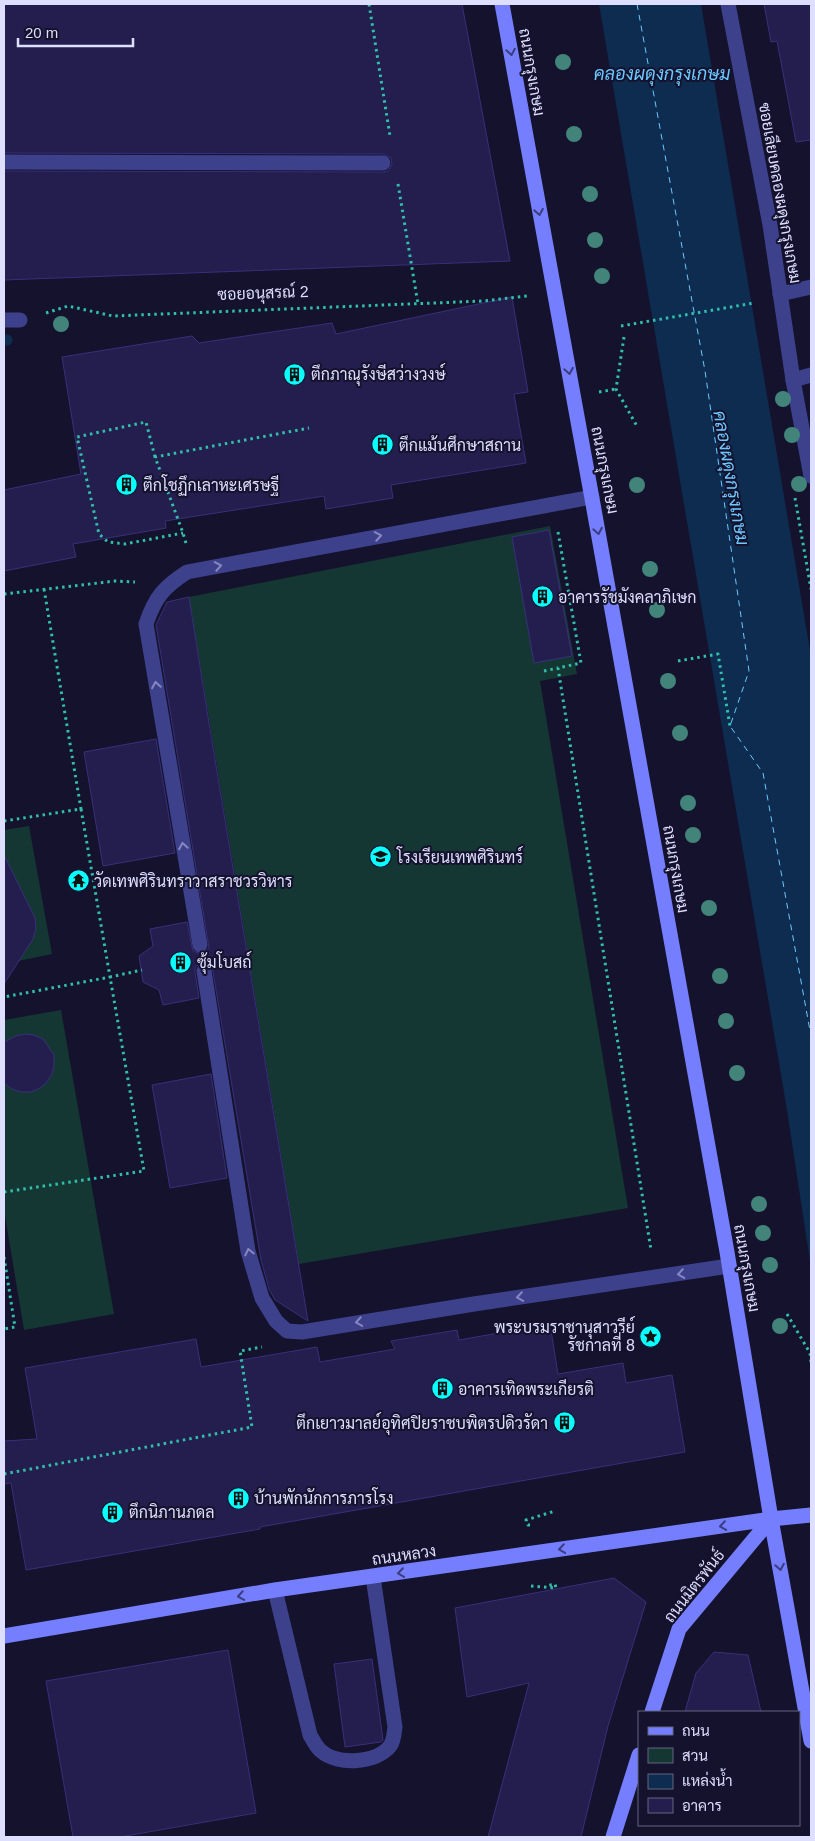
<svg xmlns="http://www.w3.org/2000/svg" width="815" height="1841" font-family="Helvetica,Sarabun,sans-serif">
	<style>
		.green { fill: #153733 }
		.water { fill: #0d2c50 }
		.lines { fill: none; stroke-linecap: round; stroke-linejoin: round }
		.stream { stroke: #0d2c50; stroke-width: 11 }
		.ferry { stroke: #6cc8ff; stroke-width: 1; stroke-dasharray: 6 5; stroke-linecap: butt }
		.building { fill: #231e4e; stroke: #38307a }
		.path { stroke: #31bfaa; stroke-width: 3; stroke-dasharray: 2.5 4; stroke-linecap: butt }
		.lane { stroke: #3d418c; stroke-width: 15 }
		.street { stroke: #3d418c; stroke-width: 15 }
		.secondary { stroke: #757eff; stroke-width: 15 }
		.tree { fill: #428479 }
		.oneway { stroke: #3b3d81 }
		.oneway2 { stroke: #8588c0 }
		.labels { text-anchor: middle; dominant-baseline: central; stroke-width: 4; stroke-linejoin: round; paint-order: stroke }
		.street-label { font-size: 16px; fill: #dedeff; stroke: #14122d }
		.poi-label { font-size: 16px; fill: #dedeff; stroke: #14122d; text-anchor: start }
		.water-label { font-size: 18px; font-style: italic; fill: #6cc8ff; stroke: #14122d }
	</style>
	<rect width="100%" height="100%" fill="#14122d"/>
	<path class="green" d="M 550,526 L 577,674 L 540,681 L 628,1208 L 299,1264 L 189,597 Z
		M 29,826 L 52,954 L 4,964 L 4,830 Z
		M 61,1010 L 114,1314 L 24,1330 L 4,1210 L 4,1020 Z"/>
	<path class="water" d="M 599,4 L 701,4 L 811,656 L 811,1268 L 787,1110 Z"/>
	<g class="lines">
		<path class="stream" d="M 4,340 L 7,340"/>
		<path class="ferry" d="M 637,4 L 705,371 L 749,671 L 730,726 L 763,773 L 811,1036"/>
	</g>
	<path class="building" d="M 4,4 L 462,4 L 510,261 L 4,280 L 4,171 L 383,172 L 388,171 L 392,164 L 391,158 L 383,154 L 4,153 Z
		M 764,4 L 811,4 L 811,140 L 796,142 L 777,41 L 771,42 Z
		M 512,297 L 528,392 L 514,394 L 526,463 L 391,485 L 393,498 L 326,509 L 324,496 L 165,521 L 166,528 L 73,544 L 76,557 L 4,571 L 4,490 L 81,474 L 62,357 L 192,336 L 199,343 L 332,323 L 336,334 Z
		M 549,530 L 572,656 L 534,663 L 512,537 Z
		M 189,597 L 209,723 L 308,1321 L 275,1300 L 269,1289 L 261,1260 L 212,966 L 203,962 L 195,967 L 195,972 L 199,998 L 163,1005 L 159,990 L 143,982 L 139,956 L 153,946 L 150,929 L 187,922 L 193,951 L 202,954 L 209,948 L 156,625 L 167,602 Z
		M 156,739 L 175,853 L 103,866 L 84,752 Z
		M 4,855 L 35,918 L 36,928 L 33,939 L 4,984 Z
		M 25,1034 L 34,1035 L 43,1039 L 54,1055 L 54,1065 L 52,1074 L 47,1082 L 40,1088 L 31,1092 L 21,1092 L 12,1089 L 4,1083 L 4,1042 L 16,1036 Z
		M 211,1074 L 227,1178 L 170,1188 L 152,1085 Z
		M 550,1324 L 558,1374 L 623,1363 L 626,1383 L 672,1375 L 685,1452 L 260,1527 L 260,1529 L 26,1570 L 11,1483 L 4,1484 L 4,1441 L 37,1439 L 25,1368 L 196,1339 L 201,1367 L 317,1347 L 320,1362 L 395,1349 L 391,1341 L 457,1330 L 459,1340 Z
		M 614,1578 L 646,1602 L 608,1726 L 581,1837 L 488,1837 L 529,1683 L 467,1697 L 455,1608 Z
		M 228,1650 L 256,1813 L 120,1837 L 73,1837 L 46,1681 Z
		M 714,1652 L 748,1655 L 761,1712 L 685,1712 L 696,1673 Z
		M 372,1659 L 383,1740 L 381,1742 L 345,1747 L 334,1664 Z"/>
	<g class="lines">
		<path class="path" d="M 369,4 L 390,136
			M 398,184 L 418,304
			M 46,313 L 68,306 L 113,316 L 483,301 L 527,296
			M 621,326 L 754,303
			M 624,337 L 616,389 L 638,428
			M 599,392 L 616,389
			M 155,457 L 146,422 L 77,437 L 99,534 L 108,542 L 125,544 L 183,533
			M 795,498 L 811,589
			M 558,532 L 581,663 L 558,668 L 651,1250
			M 186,543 L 183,533 L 155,457 L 309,428
			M 44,589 L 81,809
			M 4,594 L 115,581 L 135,582
			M 678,661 L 718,654 L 730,726
			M 544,671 L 558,668
			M 4,821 L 81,809 L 110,977 L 4,997
			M 4,1192 L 144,1171 L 110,977 L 142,970
			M 4,1257 L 15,1327 L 4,1329
			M 787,1314 L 810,1353 L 811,1362
			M 4,1474 L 252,1427 L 240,1351 L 262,1347
			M 530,1525 L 528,1525 L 526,1520 L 555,1511
			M 531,1586 L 556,1588 L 555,1584 L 546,1586"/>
		<path class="lane" d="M 780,294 L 811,287
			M 793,380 L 811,375
			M 200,945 L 146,624 C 155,597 164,587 187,572 L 592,497
			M 204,971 L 248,1251 L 262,1298 L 276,1321 L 287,1331 L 302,1332 L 474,1304 L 729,1266
			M 275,1590 L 310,1735 C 313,1740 316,1747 321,1751 C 338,1766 377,1763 390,1746 C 394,1741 394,1733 395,1727 L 373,1577"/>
		<path class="street" d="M 728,4 L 770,225 L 793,380 L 811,476
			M 4,162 L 383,163
			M 4,320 L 20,320"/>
		<path class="secondary" d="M 502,4 L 593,504 L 727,1252 L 771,1519 L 811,1741
			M 4,1636 L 275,1590 L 771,1519 L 811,1515
			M 652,1712 L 679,1629 L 771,1519
			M 613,1837 L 639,1755"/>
	</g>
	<g class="tree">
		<circle cx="563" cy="62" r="8"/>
		<circle cx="574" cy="134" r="8"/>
		<circle cx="590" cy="194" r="8"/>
		<circle cx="595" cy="240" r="8"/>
		<circle cx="602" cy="276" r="8"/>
		<circle cx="61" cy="324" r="8"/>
		<circle cx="783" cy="399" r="8"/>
		<circle cx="792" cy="435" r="8"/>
		<circle cx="799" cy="484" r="8"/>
		<circle cx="637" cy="485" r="8"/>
		<circle cx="650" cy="569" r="8"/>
		<circle cx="657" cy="610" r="8"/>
		<circle cx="668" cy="681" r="8"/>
		<circle cx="680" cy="733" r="8"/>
		<circle cx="688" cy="803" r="8"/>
		<circle cx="693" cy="835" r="8"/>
		<circle cx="709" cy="908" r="8"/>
		<circle cx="720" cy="976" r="8"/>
		<circle cx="726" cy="1021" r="8"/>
		<circle cx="737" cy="1073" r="8"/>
		<circle cx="759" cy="1204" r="8"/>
		<circle cx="763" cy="1233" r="8"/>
		<circle cx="770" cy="1265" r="8"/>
		<circle cx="780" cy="1326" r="8"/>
	</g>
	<defs><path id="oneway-chevron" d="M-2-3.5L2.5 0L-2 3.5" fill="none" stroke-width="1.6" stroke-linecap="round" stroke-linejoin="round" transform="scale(1.25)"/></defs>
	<g class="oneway">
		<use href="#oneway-chevron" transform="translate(511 52) rotate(80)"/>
		<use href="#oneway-chevron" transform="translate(539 212) rotate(80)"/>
		<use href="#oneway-chevron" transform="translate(569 371) rotate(80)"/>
		<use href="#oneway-chevron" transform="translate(598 531) rotate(80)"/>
		<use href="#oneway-chevron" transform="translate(723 1526) rotate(172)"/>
		<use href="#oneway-chevron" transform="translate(562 1549) rotate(172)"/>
		<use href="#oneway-chevron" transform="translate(780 1567) rotate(80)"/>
		<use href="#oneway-chevron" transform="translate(401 1573) rotate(172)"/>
		<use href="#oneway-chevron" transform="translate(241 1596) rotate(170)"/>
	</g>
	<g class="oneway2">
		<use href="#oneway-chevron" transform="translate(378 536) rotate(-10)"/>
		<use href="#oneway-chevron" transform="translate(218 566) rotate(-10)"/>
		<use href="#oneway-chevron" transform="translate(156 685) rotate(-99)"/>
		<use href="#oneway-chevron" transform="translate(183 846) rotate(-99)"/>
		<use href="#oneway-chevron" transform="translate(249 1252) rotate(-103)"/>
		<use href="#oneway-chevron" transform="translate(681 1274) rotate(171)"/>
		<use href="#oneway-chevron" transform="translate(520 1297) rotate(172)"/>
		<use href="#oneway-chevron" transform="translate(359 1322) rotate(171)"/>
	</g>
	<defs>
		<symbol id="building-disc" viewBox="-11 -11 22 22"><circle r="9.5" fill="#0afdff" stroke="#14122d"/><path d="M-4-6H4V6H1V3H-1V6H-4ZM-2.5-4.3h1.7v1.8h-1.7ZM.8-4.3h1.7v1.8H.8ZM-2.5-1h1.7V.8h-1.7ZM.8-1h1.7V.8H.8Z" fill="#111"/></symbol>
		<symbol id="school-disc" viewBox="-11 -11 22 22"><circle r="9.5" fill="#0afdff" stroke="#14122d"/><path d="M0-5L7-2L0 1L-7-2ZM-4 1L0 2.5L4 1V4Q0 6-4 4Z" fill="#111"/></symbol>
		<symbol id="temple-disc" viewBox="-11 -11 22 22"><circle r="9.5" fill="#0afdff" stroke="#14122d"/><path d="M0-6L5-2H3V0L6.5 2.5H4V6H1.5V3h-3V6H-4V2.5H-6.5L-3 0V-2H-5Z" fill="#111"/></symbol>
		<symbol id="sight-disc" viewBox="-11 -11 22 22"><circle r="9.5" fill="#0afdff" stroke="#14122d"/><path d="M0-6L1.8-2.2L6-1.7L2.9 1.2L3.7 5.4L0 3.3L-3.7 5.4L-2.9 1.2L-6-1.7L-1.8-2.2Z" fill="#111"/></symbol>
	</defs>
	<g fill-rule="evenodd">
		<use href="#building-disc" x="282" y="362" width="25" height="25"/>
		<use href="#building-disc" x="370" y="432" width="25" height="25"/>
		<use href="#building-disc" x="114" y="472" width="25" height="25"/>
		<use href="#building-disc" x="530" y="584" width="25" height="25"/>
		<use href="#school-disc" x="368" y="844" width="25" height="25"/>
		<use href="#temple-disc" x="66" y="868" width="25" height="25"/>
		<use href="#building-disc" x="168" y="950" width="25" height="25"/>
		<use href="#sight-disc" x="638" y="1324" width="25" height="25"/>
		<use href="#building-disc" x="430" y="1376" width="25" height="25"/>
		<use href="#building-disc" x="552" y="1410" width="25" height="25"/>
		<use href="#building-disc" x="226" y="1486" width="25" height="25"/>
		<use href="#building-disc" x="100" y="1500" width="25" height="25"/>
	</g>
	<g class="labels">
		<g class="street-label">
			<text transform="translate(532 72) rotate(80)">ถนนกรุงเกษม</text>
			<text transform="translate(780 193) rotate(80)">ซอยเลียบคลองผดุงกรุงเกษม</text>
			<text transform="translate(263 293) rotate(-2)">ซอยอนุสรณ์ 2</text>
			<text transform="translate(605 470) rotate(79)">ถนนกรุงเกษม</text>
			<text transform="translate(676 869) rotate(80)">ถนนกรุงเกษม</text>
			<text transform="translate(747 1268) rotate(80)">ถนนกรุงเกษม</text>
			<text transform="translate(404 1555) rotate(-8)">ถนนหลวง</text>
			<text transform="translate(694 1586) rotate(-52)">ถนนมิตรพันธ์</text>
		</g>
		<g class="poi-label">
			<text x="311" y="374">ตึกภาณุรังษีสว่างวงษ์</text>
			<text x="399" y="445">ตึกแม้นศึกษาสถาน</text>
			<text x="143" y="485">ตึกโชฏึกเลาหะเศรษฐี</text>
			<text x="558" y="597">อาคารรัชมังคลาภิเษก</text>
			<text x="397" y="857">โรงเรียนเทพศิรินทร์</text>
			<text x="94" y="881">วัดเทพศิรินทราวาสราชวรวิหาร</text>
			<text x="197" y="962">ซุ้มโบสถ์</text>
			<text x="635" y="1327" text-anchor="end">พระบรมราชานุสาวรีย์<tspan x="635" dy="18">รัชกาลที่ 8</tspan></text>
			<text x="458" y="1389">อาคารเทิดพระเกียรติ</text>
			<text x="548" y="1423" text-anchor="end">ตึกเยาวมาลย์อุทิศปิยราชบพิตรปดิวรัดา</text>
			<text x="254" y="1498">บ้านพักนักการภารโรง</text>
			<text x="129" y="1512">ตึกนิภานภดล</text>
		</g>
		<g class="water-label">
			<text x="662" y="74">คลองผดุงกรุงเกษม</text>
			<text transform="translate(731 478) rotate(80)">คลองผดุงกรุงเกษม</text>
		</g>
	</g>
	<rect width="815" height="1841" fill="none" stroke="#dedeff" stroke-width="10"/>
	<rect x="638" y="1711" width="162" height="115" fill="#14122d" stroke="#656481"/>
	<rect x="648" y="1727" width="25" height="8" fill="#757eff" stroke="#656481"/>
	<text x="682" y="1736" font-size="15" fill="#dedeff">ถนน</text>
	<rect x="648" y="1748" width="25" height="15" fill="#153733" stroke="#656481"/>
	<text x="682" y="1761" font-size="15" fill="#dedeff">สวน</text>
	<rect x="648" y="1774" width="25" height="15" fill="#0d2c50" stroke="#656481"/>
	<text x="682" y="1786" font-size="15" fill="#dedeff">แหล่งน้ำ</text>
	<rect x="648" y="1798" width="25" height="15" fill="#231e4e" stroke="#656481"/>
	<text x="682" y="1811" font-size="15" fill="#dedeff">อาคาร</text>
	<path d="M18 38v8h115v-8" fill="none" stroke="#dedeff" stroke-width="2.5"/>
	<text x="25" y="38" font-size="15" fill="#dedeff" stroke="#14122d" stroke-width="4" paint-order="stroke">20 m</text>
</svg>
